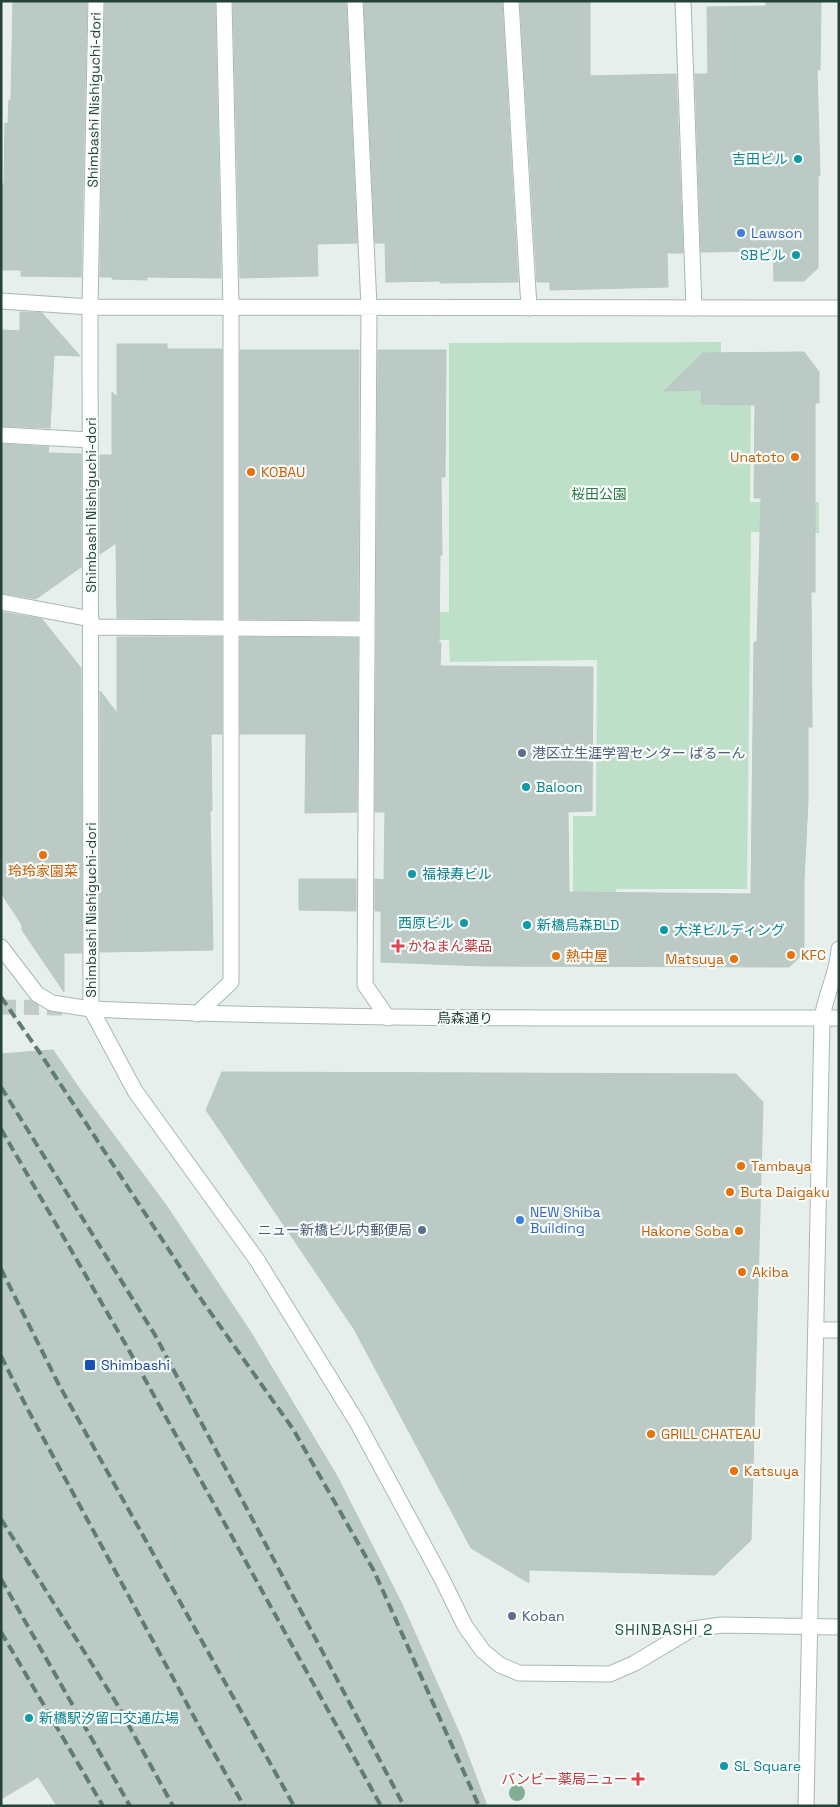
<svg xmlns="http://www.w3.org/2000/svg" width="840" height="1807" font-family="'Space Grotesk','Noto Sans JP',sans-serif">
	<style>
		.green { fill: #bfe0c8 }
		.building { fill: #bbcac4; stroke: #b8c9c2 }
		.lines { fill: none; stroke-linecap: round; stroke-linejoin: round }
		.minor-tunnel { stroke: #bfccc8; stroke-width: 15; stroke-dasharray: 15 8; stroke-linecap: butt }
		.service-casing { stroke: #a8b8b2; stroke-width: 17 }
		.pedestrian-casing { stroke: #a8b8b2; stroke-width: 17 }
		.minor-casing { stroke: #a8b8b2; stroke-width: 17 }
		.tertiary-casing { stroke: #a8b8b2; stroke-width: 17 }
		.service { stroke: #fff; stroke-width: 15 }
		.pedestrian { stroke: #fff; stroke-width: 15 }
		.minor { stroke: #fff; stroke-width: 15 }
		.tertiary { stroke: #fff; stroke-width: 15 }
		.rail { stroke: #5f7d75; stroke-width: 4; stroke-dasharray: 10 5; stroke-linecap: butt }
		.tree { fill: #80af93 }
		.culture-dot { fill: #0f9aa8; stroke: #f7fbf9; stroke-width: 2 }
		.shop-dot { fill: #3f7fe0; stroke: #f7fbf9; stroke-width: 2 }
		.food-dot { fill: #e8710a; stroke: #f7fbf9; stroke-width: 2 }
		.service-dot { fill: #5c6f8a; stroke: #f7fbf9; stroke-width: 2 }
		.health-dot { fill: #e0444e; stroke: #f7fbf9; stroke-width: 2 }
		.transit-dot { fill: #1a4fb4; stroke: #f7fbf9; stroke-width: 2 }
		.labels { text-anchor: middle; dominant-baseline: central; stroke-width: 4.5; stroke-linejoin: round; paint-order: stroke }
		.street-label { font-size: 14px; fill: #24423a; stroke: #f7fbf9 }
		.culture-label { font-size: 14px; fill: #0d838f; stroke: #f7fbf9; text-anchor: start }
		.shop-label { font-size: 14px; fill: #366cbe; stroke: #f7fbf9; text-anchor: start }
		.food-label { font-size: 14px; fill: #c56008; stroke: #f7fbf9; text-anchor: start }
		.park-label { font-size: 14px; fill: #2d7a4b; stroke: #f7fbf9 }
		.service-label { font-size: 14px; fill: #4e5e75; stroke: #f7fbf9; text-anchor: start }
		.health-label { font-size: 14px; fill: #be3a42; stroke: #f7fbf9; text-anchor: start }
		.transit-label { font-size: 14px; fill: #164399; stroke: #f7fbf9; text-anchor: start }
		.neighbourhood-label { font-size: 15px; letter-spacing: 1px; fill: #1f5548; stroke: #f7fbf9 }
	</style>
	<rect width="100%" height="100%" fill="#e6efeb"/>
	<path class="green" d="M 721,342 L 721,394 L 751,394 L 750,502 L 819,502 L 819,533 L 751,532 L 747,889 L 616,889 L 615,967 L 573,966 L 573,816 L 596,816 L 597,660 L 450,662 L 449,640 L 384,640 L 383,613 L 449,612 L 449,343 Z"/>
	<path class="building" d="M 13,1 L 87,1 L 81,277 L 21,276 L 21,270 L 1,270 L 1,184 L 4,184 L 5,123 L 8,124 L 9,100 L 11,100 Z
		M 105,1 L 215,1 L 221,278 L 147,277 L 147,280 L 112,279 L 112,277 L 100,277 Z
		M 233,1 L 346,2 L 357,243 L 317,244 L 318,276 L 240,278 Z
		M 502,1 L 518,282 L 440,283 L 440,281 L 386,282 L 385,243 L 375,243 L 364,2 Z
		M 520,1 L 590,1 L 590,76 L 676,74 L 683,253 L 667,253 L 668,287 L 550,290 L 550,282 L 537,282 Z
		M 766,1 L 821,1 L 820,70 L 817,70 L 820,176 L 818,176 L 818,268 L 804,281 L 774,281 L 773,251 L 701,252 L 695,74 L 708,74 L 707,7 L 766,6 Z
		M 20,312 L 42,313 L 80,356 L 54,355 L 50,428 L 1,426 L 1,330 L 20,331 Z
		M 117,344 L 167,344 L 167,349 L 222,349 L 222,619 L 117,618 L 116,543 L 100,554 L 100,455 L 112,455 L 112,392 L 117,397 Z
		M 240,350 L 359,350 L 358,620 L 240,619 Z
		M 378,350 L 446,350 L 445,477 L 441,477 L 442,555 L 440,555 L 439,643 L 441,643 L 440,666 L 593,667 L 592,811 L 568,812 L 569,892 L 751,894 L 754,642 L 757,642 L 761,498 L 754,498 L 755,405 L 701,404 L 702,390 L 664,391 L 703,353 L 804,352 L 819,372 L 819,403 L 815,403 L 815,592 L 811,592 L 812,727 L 808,727 L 808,800 L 804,880 L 804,953 L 789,967 L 485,966 L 381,962 L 381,911 L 375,911 L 375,879 L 384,880 L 385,812 L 375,812 Z
		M 1,444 L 49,447 L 48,453 L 81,454 L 81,567 L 36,599 L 1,593 Z
		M 1,612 L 42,619 L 81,668 L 82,953 L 64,953 L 64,992 L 22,930 L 22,925 L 1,893 Z
		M 117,637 L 222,637 L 222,734 L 211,734 L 212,811 L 210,811 L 213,950 L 100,952 L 100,691 L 117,713 Z
		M 240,637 L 358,638 L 357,812 L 305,813 L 306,734 L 240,734 Z
		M 299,879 L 356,879 L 356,911 L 299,910 Z
		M 53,1050 L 81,1091 L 166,1205 L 250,1331 L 337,1476 L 402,1604 L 461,1737 L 487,1806 L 57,1806 L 38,1777 L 1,1799 L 1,1054 Z
		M 222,1072 L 736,1074 L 763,1102 L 751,1540 L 715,1575 L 529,1570 L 529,1583 L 471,1548 L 354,1329 L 206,1110 Z"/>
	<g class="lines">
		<path class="minor-tunnel" d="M 1,1007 L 67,1008"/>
		<defs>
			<path id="service" d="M 511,1 L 529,308
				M 683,1 L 694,308
				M 1,435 L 90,440
				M 197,1014 L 231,982 L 231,307 L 224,1"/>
			<path id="pedestrian" d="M 816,1330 L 839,1330"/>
			<path id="minor" d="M 96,1 L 90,307 L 91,1009 L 135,1091 L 257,1260 L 357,1422 L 442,1579 L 465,1626 L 483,1651 L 500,1665 L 519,1673 L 610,1674 L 635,1663 L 692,1629 L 722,1625 L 839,1627
				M 355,1 L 369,307 L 365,985 L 388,1018
				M 1,301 L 90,307 L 839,308
				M 1,602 L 91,619
				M 92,627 L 367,629
				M 1,947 L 37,994 L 52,1003 L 91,1009
				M 822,1019 C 825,995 838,973 839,949"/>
			<path id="tertiary" d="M 91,1009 C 340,1020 589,1018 839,1018
				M 806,1806 L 822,1019"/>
		</defs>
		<use href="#service" class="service-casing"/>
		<use href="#pedestrian" class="pedestrian-casing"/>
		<use href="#minor" class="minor-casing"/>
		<use href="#tertiary" class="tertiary-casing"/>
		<use href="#service" class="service"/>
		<use href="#pedestrian" class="pedestrian"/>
		<use href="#minor" class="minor"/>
		<use href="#tertiary" class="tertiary"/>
		<path class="rail" d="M 1,997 L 42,1056 L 203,1302 L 293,1429 L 374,1571 L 479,1806
			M 1,1087 L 155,1335 L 404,1806
			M 1,1129 L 126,1345 L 381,1806
			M 1,1269 L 59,1385 L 294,1806
			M 1,1356 L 27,1408 L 206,1739 L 244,1806
			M 1,1519 L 117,1704 L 173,1806
			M 1,1579 L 130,1806
			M 1,1632 L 103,1806"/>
	</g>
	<circle class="tree" cx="517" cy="1793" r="8"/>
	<g class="culture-dot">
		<circle cx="798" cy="159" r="5"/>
		<circle cx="796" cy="255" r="5"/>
		<circle cx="526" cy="787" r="5"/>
		<circle cx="412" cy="874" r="5"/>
		<circle cx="464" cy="923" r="5"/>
		<circle cx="527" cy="925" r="5"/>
		<circle cx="664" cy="930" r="5"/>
		<circle cx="29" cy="1718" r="5"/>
		<circle cx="724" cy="1766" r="5"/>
	</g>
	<g class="shop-dot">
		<circle cx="741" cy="233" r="5"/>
		<circle cx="520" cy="1220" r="5"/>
	</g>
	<g class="food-dot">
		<circle cx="795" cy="457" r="5"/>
		<circle cx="251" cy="472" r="5"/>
		<circle cx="43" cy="855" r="5"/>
		<circle cx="791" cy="955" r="5"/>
		<circle cx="556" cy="956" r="5"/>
		<circle cx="734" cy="959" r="5"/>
		<circle cx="741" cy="1166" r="5"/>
		<circle cx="730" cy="1192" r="5"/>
		<circle cx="739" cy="1231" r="5"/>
		<circle cx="742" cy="1272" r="5"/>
		<circle cx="651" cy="1434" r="5"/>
		<circle cx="734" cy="1471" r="5"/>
	</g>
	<g class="service-dot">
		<circle cx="522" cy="753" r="5"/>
		<circle cx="422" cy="1230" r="5"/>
		<circle cx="512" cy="1616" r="5"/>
	</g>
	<g class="health-dot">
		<path d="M395.5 938.5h5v5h5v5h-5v5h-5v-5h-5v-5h5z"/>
		<path d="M635.5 1771.5h5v5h5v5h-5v5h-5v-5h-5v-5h5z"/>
	</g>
	<rect class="transit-dot" x="84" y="1359" width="12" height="12" rx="2.5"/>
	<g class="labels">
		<g class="street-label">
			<text transform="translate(94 100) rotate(-89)">Shimbashi Nishiguchi-dori</text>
			<text transform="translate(91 505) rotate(-90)">Shimbashi Nishiguchi-dori</text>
			<text transform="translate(91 910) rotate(-90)">Shimbashi Nishiguchi-dori</text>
			<text x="465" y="1018">烏森通り</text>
		</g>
		<g class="culture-label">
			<text x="788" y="159" text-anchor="end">吉田ビル</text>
			<text x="786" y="255" text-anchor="end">SBビル</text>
			<text x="536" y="787">Baloon</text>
			<text x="422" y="874">福禄寿ビル</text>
			<text x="454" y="923" text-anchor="end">西原ビル</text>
			<text x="537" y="925">新橋烏森BLD</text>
			<text x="674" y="930">大洋ビルディング</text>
			<text x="39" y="1718">新橋駅汐留口交通広場</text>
			<text x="734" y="1766">SL Square</text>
		</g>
		<g class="shop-label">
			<text x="751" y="233">Lawson</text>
			<text x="530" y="1212">NEW Shiba<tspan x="530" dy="16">Building</tspan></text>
		</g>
		<g class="food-label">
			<text x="785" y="457" text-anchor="end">Unatoto</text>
			<text x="261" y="472">KOBAU</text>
			<text x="43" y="871" text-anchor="middle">玲玲家園菜</text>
			<text x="801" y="955">KFC</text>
			<text x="566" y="956">熱中屋</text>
			<text x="724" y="959" text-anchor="end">Matsuya</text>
			<text x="751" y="1166">Tambaya</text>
			<text x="740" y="1192">Buta Daigaku</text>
			<text x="729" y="1231" text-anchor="end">Hakone Soba</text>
			<text x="752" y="1272">Akiba</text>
			<text x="661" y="1434">GRILL CHATEAU</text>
			<text x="744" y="1471">Katsuya</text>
		</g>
		<g class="park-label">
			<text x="599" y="494">桜田公園</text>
		</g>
		<g class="service-label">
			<text x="532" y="753">港区立生涯学習センター ばるーん</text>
			<text x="412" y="1230" text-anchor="end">ニュー新橋ビル内郵便局</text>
			<text x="522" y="1616">Koban</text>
		</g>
		<g class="health-label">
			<text x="408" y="946">かねまん薬品</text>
			<text x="628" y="1779" text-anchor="end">バンビー薬局ニュー</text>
		</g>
		<g class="transit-label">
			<text x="101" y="1365">Shimbashi</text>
		</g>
		<g class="neighbourhood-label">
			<text x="664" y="1629">SHINBASHI 2</text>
		</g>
	</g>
	<rect width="840" height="1807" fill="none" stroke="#24423a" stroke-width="5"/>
</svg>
